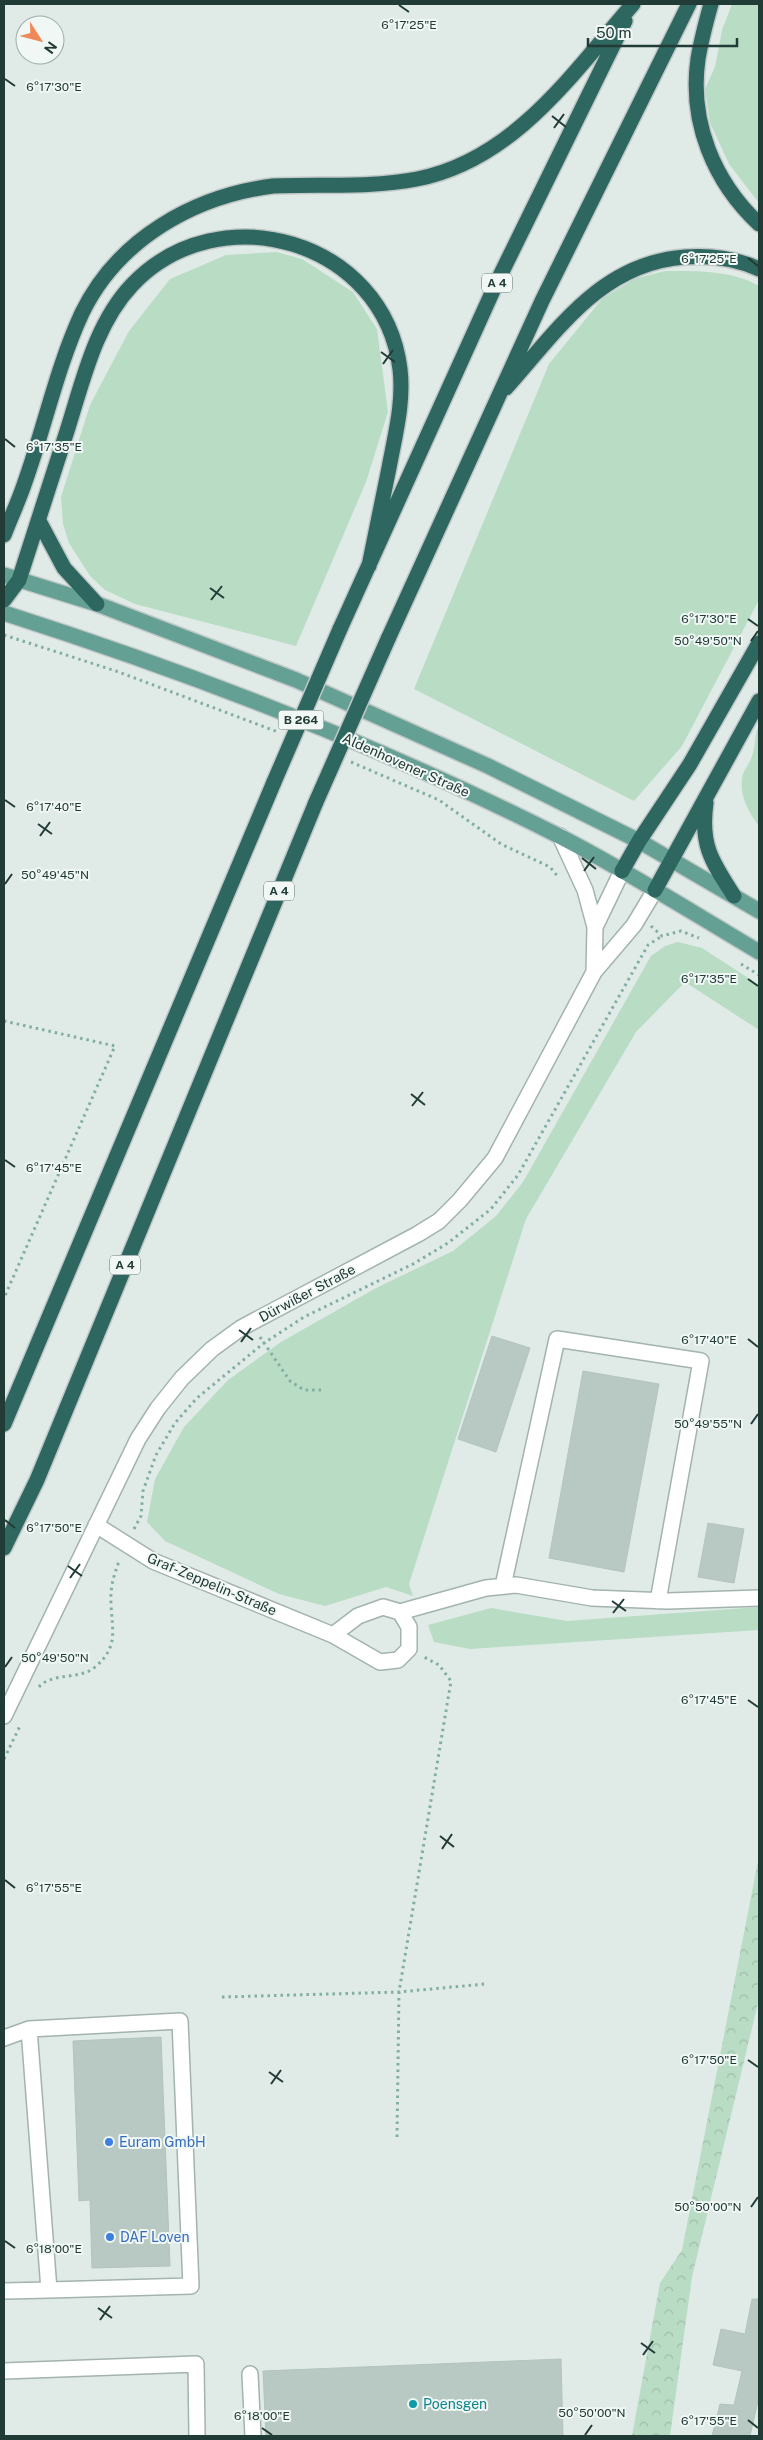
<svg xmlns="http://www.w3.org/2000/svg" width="763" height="2440" font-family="'Public Sans',sans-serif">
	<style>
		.grass { fill: #b9dcc5 }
		.forest { fill: url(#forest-crowns) }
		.building { fill: #b8c8c3; stroke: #b3c4be }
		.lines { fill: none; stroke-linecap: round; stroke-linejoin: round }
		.minor-casing { stroke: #a3b3ae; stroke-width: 18 }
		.major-casing { stroke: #c1c8c7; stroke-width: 18 }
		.highway-casing { stroke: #c1c8c7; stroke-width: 18 }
		.path { stroke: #81aea3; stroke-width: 3; stroke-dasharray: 2.5 4; stroke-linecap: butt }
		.minor { stroke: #fff; stroke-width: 15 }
		.major { stroke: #65a095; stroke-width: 15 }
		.highway { stroke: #2d675f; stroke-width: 15 }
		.highway-bridge-casing { stroke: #c1c8c7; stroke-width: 18; stroke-linecap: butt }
		.highway-bridge { stroke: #2d675f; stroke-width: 15 }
		.ticks { fill: none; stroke: #213b36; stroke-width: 2 }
		.shop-dot { fill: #3f7fe0; stroke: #f0f7f4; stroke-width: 2 }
		.culture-dot { fill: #0f9aa8; stroke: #f0f7f4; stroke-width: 2 }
		.labels { text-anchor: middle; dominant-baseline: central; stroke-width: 4; stroke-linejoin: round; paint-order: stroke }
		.shield { fill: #f0f7f4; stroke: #5f736f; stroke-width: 1 }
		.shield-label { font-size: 12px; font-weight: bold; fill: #213b36 }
		.street-label { font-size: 14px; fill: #213b36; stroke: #f0f7f4 }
		.shop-label { font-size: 14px; fill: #366cbe; stroke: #f0f7f4; text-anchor: start }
		.culture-label { font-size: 14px; fill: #0d838f; stroke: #f0f7f4; text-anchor: start }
		.ticks-label { font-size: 12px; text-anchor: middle; fill: #213b36; stroke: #f0f7f4; stroke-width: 4; stroke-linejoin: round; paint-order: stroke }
	</style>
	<defs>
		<pattern id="forest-crowns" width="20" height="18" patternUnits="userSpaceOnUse" patternTransform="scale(1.25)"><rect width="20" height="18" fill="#b9dcc5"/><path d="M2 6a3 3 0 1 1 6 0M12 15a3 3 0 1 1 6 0" fill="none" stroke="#9fbeaa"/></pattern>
	</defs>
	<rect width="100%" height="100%" fill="#e0ebe7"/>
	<path class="grass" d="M 732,4 L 759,4 L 759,203 L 729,164 L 710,123 L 705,89 L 715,67 L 722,30 Z
		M 277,252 L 302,259 L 353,292 L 377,329 L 388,412 L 366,482 L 296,646 L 135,604 L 105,590 L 90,576 L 69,543 L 63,524 L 61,497 L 90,405 L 129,331 L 170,279 L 226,255 Z
		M 665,271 C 696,271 732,270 759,286 L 759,600 L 682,746 L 634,801 L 414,689 L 549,364 L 602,299 L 634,279 Z
		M 759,725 L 759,826 C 748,811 738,794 743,774 C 745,768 750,763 752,756 C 756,746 754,735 759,725 Z
		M 678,942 L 702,948 L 759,985 L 759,1030 L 685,982 L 636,1032 L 526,1219 L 409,1584 L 413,1596 L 386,1587 L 325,1606 L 279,1594 L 165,1541 L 147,1522 L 155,1479 L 184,1427 L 228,1380 L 281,1342 L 376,1288 L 453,1251 L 496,1216 L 523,1182 L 651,956 L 665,946 Z
		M 759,1607 L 759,1630 L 470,1649 L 434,1642 L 428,1625 L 491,1608 L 567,1621 Z"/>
	<path class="forest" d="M 759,1856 L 759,1999 L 692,2277 L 670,2436 L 632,2436 L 660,2283 L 682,2250 Z"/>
	<path class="building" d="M 492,1336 L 530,1348 L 496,1452 L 458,1439 Z
		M 583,1371 L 659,1384 L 624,1572 L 549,1558 Z
		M 708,1523 L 744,1529 L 734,1583 L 698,1577 Z
		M 161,2037 L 170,2266 L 92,2268 L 90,2200 L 79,2201 L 73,2041 Z
		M 752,2299 L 759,2299 L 759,2397 L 750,2436 L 712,2436 L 720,2404 L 734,2405 L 742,2371 L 713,2365 L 721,2329 L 745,2334 Z
		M 561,2359 L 563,2436 L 266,2436 L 263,2371 Z"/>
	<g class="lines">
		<defs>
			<path id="minor" d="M 560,836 L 585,890 L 595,927
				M 594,972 L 595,927 L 622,871
				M 96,1525 L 153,1561 L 333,1635 L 380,1662 L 398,1660 L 409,1649 L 409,1627 L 400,1612 L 383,1607 L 358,1616 L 333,1635
				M 503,1586 L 557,1339 L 701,1361 L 658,1601
				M 400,1612 L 486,1588 L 516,1585 L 592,1598 L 668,1601 L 759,1598
				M 4,1716 L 138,1439 L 158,1408 L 182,1378 L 212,1349 L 241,1328 L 418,1234 L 439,1221 L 460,1200 L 495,1158 L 594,972 L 634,925 L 655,890
				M 4,2038 L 29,2029 L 180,2021 L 191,2286 L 49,2290 L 29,2029
				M 4,2291 L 49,2290
				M 4,2371 L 196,2364 L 197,2436
				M 250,2374 L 253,2436"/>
			<path id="major" d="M 4,575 L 97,604 L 296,680 L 488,766 L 639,841 L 759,911
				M 4,613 C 194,674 382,746 561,837 C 629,872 693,913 759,952"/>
			<path id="highway" d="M 711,4 C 706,22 701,41 698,59 C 689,122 714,182 759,224
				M 506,388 C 558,330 601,263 685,257 C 712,255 735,258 759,269
				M 39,521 L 64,568 L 97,604
				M 4,535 C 11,517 19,500 25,482 C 45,426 57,367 82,313 C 118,239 194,196 273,186 C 320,184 370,188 417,179 C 514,160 572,74 633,4
				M 4,600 L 19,580 C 35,531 51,481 67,431 C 83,381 95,324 132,285 C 219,193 384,240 400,369 C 404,403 395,435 389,468 C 382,501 376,533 369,566
				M 340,629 L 496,284 L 625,21
				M 388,639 L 542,301 L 689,4
				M 706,803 C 700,845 712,862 734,896
				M 622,871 L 639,841 L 690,764 L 759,643
				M 655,890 L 759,701
				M 4,1424 L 274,782
				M 4,1548 L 37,1480 L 316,802"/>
		</defs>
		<use href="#minor" class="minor-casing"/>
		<use href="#major" class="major-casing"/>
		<use href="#highway" class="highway-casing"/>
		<path class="path" d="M 4,635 L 116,671 L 278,732
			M 351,762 L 439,800 L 501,844 L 550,867 L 559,878
			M 651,926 L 662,936 L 681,931 L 699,938
			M 741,964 L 759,975
			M 4,1021 L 115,1046 L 4,1298
			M 260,1337 L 290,1381 L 304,1390 L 321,1390
			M 134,1529 L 141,1516 L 143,1491 L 156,1455 L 175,1423 L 197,1398 L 264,1343 L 304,1317 L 413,1264 L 448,1243 L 491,1209 L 518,1175 L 648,945 L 662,936
			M 39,1687 C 52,1672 81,1680 95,1667 C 119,1647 112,1630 111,1604 C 110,1587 114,1574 120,1559
			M 4,1759 L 21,1724
			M 222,1997 L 399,1992 L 485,1984
			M 397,2137 L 399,1992 L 451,1681 L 439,1665 L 424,1657"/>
		<use href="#minor" class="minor"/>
		<use href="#major" class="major"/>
		<use href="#highway" class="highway"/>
		<defs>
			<path id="highway-bridge" d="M 274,782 L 340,629
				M 316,802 L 388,639"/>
		</defs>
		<use href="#highway-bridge" class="highway-bridge-casing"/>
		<use href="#highway-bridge" class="highway-bridge"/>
	</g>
	<path class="ticks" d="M 399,5 L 409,12M 5,79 L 15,86M 552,116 L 566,127M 554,128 L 564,114M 748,258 L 758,266M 381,352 L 395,362M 383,364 L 393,350M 5,439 L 15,447M 210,588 L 224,598M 211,600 L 222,586M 748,619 L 758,626M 751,641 L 758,631M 5,800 L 15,807M 38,824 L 52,834M 40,836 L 50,822M 582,858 L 596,869M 584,871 L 594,857M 5,884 L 12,874M 748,979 L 758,986M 411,1094 L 425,1105M 412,1106 L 423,1092M 5,1160 L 15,1167M 239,1330 L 253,1340M 748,1339 L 758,1347M 241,1342 L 251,1328M 751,1424 L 758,1414M 5,1520 L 15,1528M 68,1566 L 82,1576M 70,1578 L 80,1564M 612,1601 L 626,1611M 613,1613 L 624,1599M 5,1667 L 12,1657M 748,1700 L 758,1707M 440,1836 L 454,1847M 442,1849 L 452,1834M 5,1880 L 15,1888M 748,2060 L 758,2067M 269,2072 L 283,2082M 271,2084 L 281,2070M 751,2207 L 758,2197M 5,2241 L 15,2248M 98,2308 L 112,2318M 100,2320 L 110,2306M 641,2343 L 655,2353M 643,2355 L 653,2341M 748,2420 L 758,2428M 262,2428 L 272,2435M 585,2435 L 592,2425"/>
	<g class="shop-dot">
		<circle cx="109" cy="2142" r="5"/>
		<circle cx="110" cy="2237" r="5"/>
	</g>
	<circle class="culture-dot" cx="413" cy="2404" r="5"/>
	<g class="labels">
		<g class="shield">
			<rect x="482" y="273.5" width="30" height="19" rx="4"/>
			<rect x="278.5" y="710.5" width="45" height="19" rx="4"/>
			<rect x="264" y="881.5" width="30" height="19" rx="4"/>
			<rect x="110" y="1255.5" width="30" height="19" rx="4"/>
		</g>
		<g class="shield-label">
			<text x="497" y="283">A 4</text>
			<text x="301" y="720">B 264</text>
			<text x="279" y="891">A 4</text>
			<text x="125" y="1265">A 4</text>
		</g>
		<g class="street-label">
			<text transform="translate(406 765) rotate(24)">Aldenhovener Straße</text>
			<text transform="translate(307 1293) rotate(-28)">Dürwißer Straße</text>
			<text transform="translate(212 1584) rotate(23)">Graf-Zeppelin-Straße</text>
		</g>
		<g class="shop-label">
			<text x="119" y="2142">Euram GmbH</text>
			<text x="120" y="2237">DAF Loven</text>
		</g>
		<g class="culture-label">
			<text x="423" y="2404">Poensgen</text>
		</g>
	</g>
	<g class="ticks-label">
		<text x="409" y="29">6°17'25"E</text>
		<text x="54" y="91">6°17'30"E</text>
		<text x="709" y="263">6°17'25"E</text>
		<text x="54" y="451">6°17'35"E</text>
		<text x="709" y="623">6°17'30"E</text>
		<text x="708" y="645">50°49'50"N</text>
		<text x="54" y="811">6°17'40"E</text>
		<text x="55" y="879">50°49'45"N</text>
		<text x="709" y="983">6°17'35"E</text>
		<text x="54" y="1172">6°17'45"E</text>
		<text x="709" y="1344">6°17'40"E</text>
		<text x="708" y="1428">50°49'55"N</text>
		<text x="54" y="1532">6°17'50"E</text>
		<text x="55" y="1662">50°49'50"N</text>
		<text x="709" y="1704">6°17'45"E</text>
		<text x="54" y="1892">6°17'55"E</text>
		<text x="709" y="2064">6°17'50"E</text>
		<text x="708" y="2211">50°50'00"N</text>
		<text x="54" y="2253">6°18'00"E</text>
		<text x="592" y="2417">50°50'00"N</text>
		<text x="262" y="2420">6°18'00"E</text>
		<text x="709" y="2425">6°17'55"E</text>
	</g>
	<rect width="763" height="2440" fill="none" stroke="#213b36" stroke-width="10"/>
	<g transform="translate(40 40) rotate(126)"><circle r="24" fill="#f0f7f4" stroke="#9daca8"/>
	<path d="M0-4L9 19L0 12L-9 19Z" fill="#f08959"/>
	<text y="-8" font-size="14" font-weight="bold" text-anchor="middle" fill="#213b36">N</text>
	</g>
	<path d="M588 38v8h149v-8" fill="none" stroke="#213b36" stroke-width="2.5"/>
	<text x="596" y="38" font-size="15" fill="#213b36" stroke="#f0f7f4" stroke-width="4" paint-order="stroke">50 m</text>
</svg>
